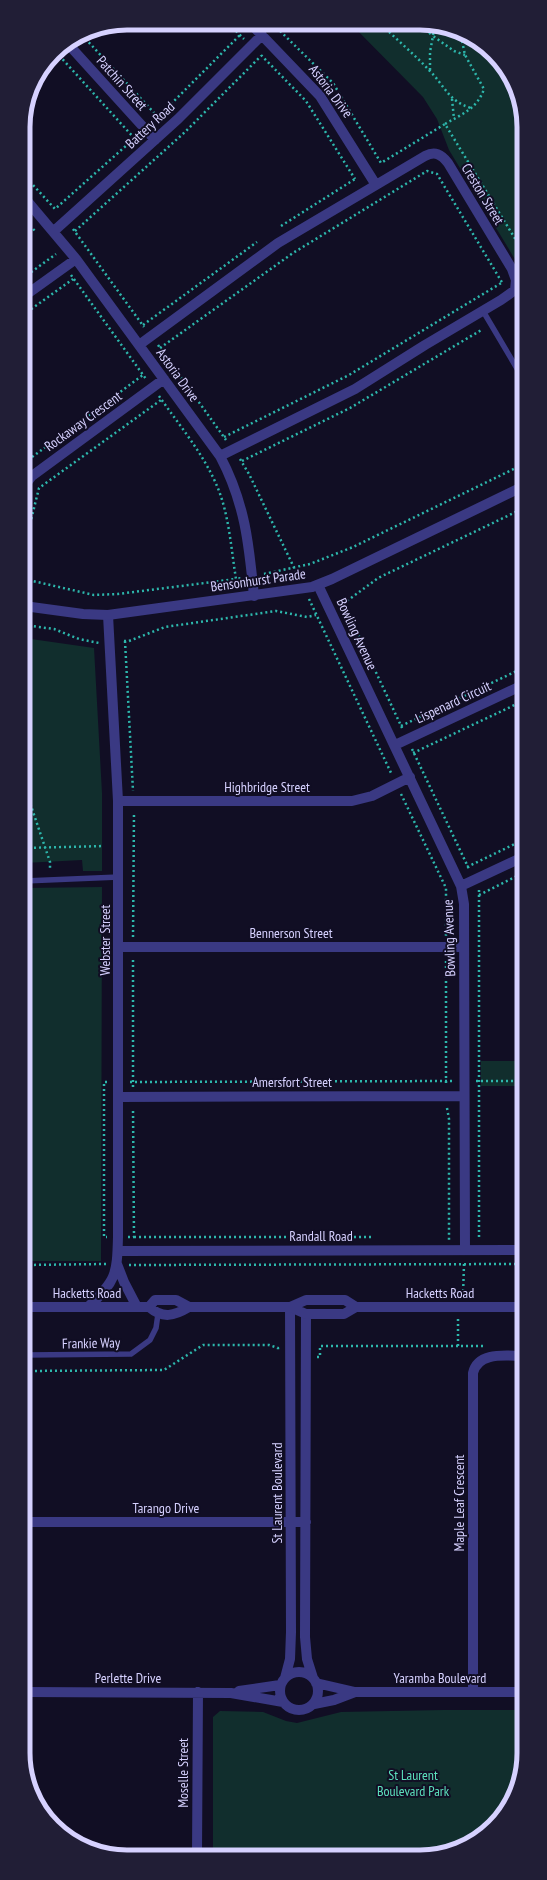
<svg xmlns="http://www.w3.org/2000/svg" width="547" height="1880" font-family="'PT Sans Narrow',sans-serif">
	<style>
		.green { fill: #112e2d }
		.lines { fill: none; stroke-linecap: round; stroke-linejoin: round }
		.path { stroke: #2db7ac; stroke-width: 2.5; stroke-dasharray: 2 3; stroke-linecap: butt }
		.service { stroke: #3a3983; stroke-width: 5.5 }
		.minor { stroke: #3a3983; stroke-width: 10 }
		.tertiary { stroke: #3a3983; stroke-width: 10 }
		.labels { text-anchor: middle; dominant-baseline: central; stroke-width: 4; stroke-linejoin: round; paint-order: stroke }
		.street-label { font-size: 14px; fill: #d6d1ff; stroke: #110e24 }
		.park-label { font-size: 14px; fill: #5ce0bd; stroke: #110e24 }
		.rim { fill: none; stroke: #d6d1ff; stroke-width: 5 }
	</style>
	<rect width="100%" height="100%" fill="#110e24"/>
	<path class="green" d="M 351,24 L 440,25 L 494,54 L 502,74 L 522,107 L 522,271 L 449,150 L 437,119 L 423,97 Z
		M 24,638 L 94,648 L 102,793 L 102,871 L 83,871 L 82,860 L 24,863 Z
		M 102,887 L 101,1261 L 24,1261 L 24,888 Z
		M 481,1061 L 523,1061 L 523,1086 L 481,1086 Z
		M 443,1710 L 524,1710 L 524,1759 L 516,1792 L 498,1822 L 472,1843 L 440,1855 L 219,1855 L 213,1849 L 213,1717 L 220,1711 L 263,1712 L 286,1721 L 297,1723 L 341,1712 Z"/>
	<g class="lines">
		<path class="path" d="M 229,24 L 244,39
			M 273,24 L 333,83 L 381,163 L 445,124 L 522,250
			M 382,25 C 397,40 414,54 429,70 C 445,86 448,101 471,108
			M 423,25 L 425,29 L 433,36
			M 82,35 L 158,117 L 240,35
			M 433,35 L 435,25
			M 56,52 L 135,139
			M 261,55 L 306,101 L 355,179
			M 430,70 L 430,52 L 433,36 L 454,51 L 465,55
			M 452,99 L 454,119
			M 445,124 C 462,114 477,109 484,89 L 465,55 L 461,36
			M 23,174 L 55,209 L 137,136
			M 23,218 L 35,231
			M 281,226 L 355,179
			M 73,229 L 144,327
			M 75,231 L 185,132 L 261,56
			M 23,237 L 31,226
			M 71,275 L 146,379
			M 23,278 L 56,254
			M 23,315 L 73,279
			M 143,325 L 257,242
			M 158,345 L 226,440
			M 160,348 L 293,253 L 427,171 L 437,174 L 503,284
			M 159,396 C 179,425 203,453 217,486 C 229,514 231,548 236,579 L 241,578
			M 224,437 L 349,375 L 503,282
			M 240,459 L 249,474 L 299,578
			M 242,461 L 350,408 L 483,329
			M 24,463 L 143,375
			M 24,548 L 39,488 L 161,400
			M 264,574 L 310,564 L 353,547 L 522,465
			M 24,579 L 94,595 L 118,594 L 236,579
			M 309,599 L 392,775
			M 343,604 L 378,578 L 522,509
			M 344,604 L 403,730
			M 24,625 L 54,629 L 79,639 L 99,643
			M 124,641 L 129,641 L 165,627 L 276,611 L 307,617 L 316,615
			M 125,641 L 133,791
			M 401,726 L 523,668
			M 412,749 L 469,869
			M 413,753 L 523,701
			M 24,785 L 50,862 L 50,870
			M 401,794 L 446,888 L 446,937
			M 24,848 L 104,846
			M 467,867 L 523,840
			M 479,890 L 479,1239
			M 479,895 L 523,873
			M 133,937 L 134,812
			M 476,1081 L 523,1081
			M 107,1082 L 104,1082 L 104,1237 L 107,1237
			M 130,1082 L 455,1081
			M 446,1083 L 446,958
			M 133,1087 L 133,958
			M 447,1108 L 449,1119 L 449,1240
			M 128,1237 L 134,1237 L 133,1108
			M 134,1237 L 371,1237
			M 24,1265 L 106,1264
			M 129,1265 L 523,1264
			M 463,1296 L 464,1264
			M 458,1346 L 458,1318
			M 317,1357 L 320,1357 L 320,1346 L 484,1346
			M 25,1371 L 164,1370 L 203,1345 L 269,1345 L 278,1348 L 278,1351"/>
		<path class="service" d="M 483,311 L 522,377
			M 24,881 L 119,877
			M 25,1355 L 131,1354 L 150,1340 L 156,1328 L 158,1314"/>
		<path class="minor" d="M 251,24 L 320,96 L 376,185
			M 68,44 L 155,140
			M 23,196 L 76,259 L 220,456 C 245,503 249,544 254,596
			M 54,231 L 178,119 L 262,35
			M 23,297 L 76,259
			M 139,345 L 278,243 L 425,156 C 435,151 441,154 448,163 L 512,269 L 516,280 L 515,290 L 501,300 L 425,345 L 355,389 L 220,456
			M 24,490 L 28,481 L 32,476 L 164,379
			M 318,585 L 461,886 L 464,904 L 465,1250
			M 395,745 L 523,685
			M 118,801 L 352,801 L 372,796 L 410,777
			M 461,886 L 523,857
			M 119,947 L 464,947
			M 119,1097 L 464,1096
			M 118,1251 L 523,1250
			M 117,1264 L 124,1282 L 137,1307
			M 88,1307 C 116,1281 117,1275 118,1237 L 118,801 L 108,615
			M 306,1314 L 305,1637 L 307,1659 L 313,1678
			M 25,1522 L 306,1522
			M280 1691a19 19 0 1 1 38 0a19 19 0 1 1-38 0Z
			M 285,1678 L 290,1659 L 291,1632 L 290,1307
			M 316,1683 L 355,1692 L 524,1692
			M 239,1691 L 280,1685
			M 25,1692 L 231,1693 L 283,1702
			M 473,1692 L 473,1373 C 478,1351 507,1356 523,1356
			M 314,1704 L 334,1700 L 355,1692
			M 197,1855 L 198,1692"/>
		<path class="tertiary" d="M 24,606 L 83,614 L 108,615 L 312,587 L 332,579 L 522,487
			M 24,1307 L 149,1307 C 163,1319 174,1316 189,1307
			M 149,1307 L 155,1300 L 176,1300 L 189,1307 L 290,1307 L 306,1314 L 344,1314 L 356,1307
			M 290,1307 L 306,1300 L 345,1300 L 356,1307 L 523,1307"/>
	</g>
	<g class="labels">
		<g class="street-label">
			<text transform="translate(122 83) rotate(48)">Patchin Street</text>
			<text transform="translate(331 91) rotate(53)">Astoria Drive</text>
			<text transform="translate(150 125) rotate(-43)">Battery Road</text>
			<text transform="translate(483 194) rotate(59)">Creston Street</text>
			<text transform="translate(178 375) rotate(54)">Astoria Drive</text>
			<text transform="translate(83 421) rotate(-36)">Rockaway Crescent</text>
			<text transform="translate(258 580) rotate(-8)">Bensonhurst Parade</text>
			<text transform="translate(357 634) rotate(65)">Bowling Avenue</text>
			<text transform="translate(453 702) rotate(-25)">Lispenard Circuit</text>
			<text x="267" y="787">Highbridge Street</text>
			<text x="291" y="933">Bennerson Street</text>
			<text transform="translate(449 938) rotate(-92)">Bowling Avenue</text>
			<text transform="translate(105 940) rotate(-90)">Webster Street</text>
			<text x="292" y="1082">Amersfort Street</text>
			<text x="321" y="1236">Randall Road</text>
			<text x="87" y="1293">Hacketts Road</text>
			<text x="440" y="1293">Hacketts Road</text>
			<text transform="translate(91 1343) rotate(-1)">Frankie Way</text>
			<text transform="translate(277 1493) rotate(-90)">St Laurent Boulevard</text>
			<text transform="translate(459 1503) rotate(-90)">Maple Leaf Crescent</text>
			<text x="166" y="1508">Tarango Drive</text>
			<text x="128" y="1678">Perlette Drive</text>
			<text x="440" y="1678">Yaramba Boulevard</text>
			<text transform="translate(183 1773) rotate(-90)">Moselle Street</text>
		</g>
		<g class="park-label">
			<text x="413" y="1775">St Laurent<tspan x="413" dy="16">Boulevard Park</tspan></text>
		</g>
	</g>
	<path d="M0 0H547V1880H0ZM127 30H420A97 97 0 0 1 517 127V1753A97 97 0 0 1 420 1850H127A97 97 0 0 1 30 1753V127A97 97 0 0 1 127 30Z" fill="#211e36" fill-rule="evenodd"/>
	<path class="rim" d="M127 30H420A97 97 0 0 1 517 127V1753A97 97 0 0 1 420 1850H127A97 97 0 0 1 30 1753V127A97 97 0 0 1 127 30Z"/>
</svg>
